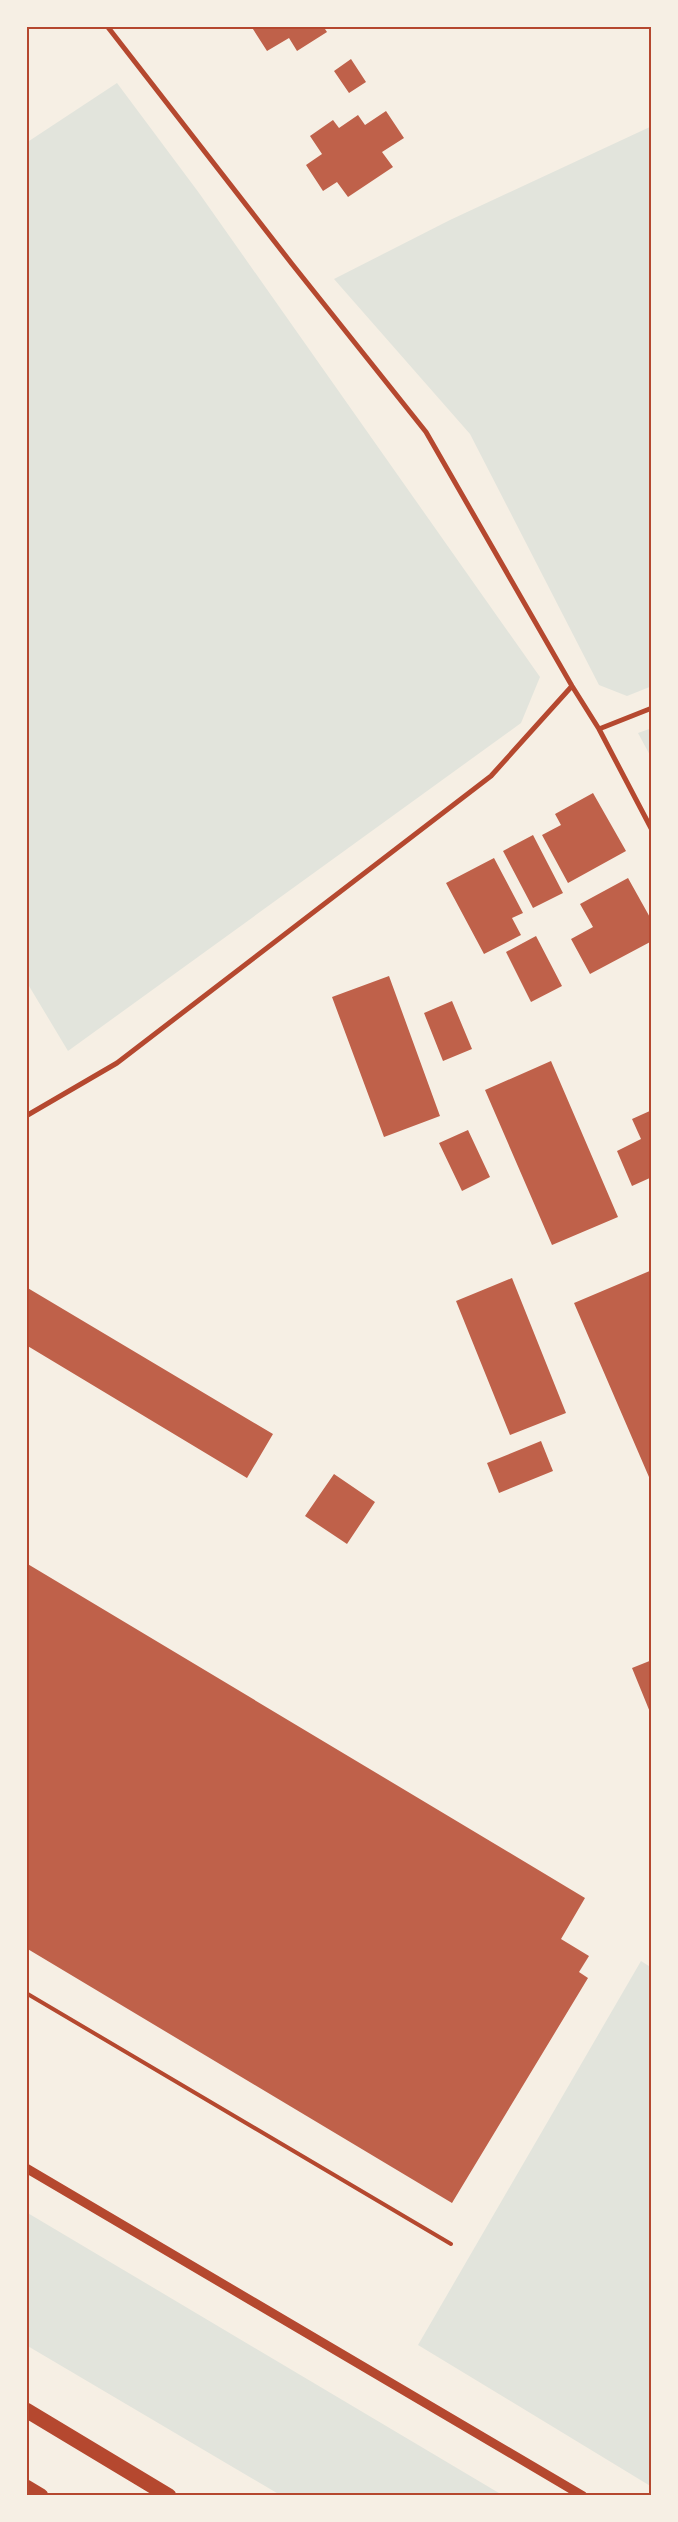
<svg xmlns="http://www.w3.org/2000/svg" width="678" height="2522" font-family="'Noto Sans',sans-serif">
	<style>
		.green { fill: #e2e4dc }
		.building { fill: #bf614a }
		.lines { fill: none; stroke-linecap: round; stroke-linejoin: round }
		.service { stroke: #b5482f; stroke-width: 4 }
		.minor { stroke: #b5482f; stroke-width: 5 }
		.tertiary { stroke: #b5482f; stroke-width: 9 }
		.motorway { stroke: #b5482f; stroke-width: 15 }
		.neatline { fill: none; stroke: #b5482f; stroke-width: 2 }
	</style>
	<rect width="100%" height="100%" fill="#f6efe4"/>
	<path class="green" d="M 117,83 L 199,193 L 540,677 L 521,723 L 68,1051 L 26,981 L 26,143 Z
		M 652,126 L 652,686 L 627,696 L 599,685 L 470,434 L 334,279 L 450,220 Z
		M 652,728 L 652,759 L 638,733 Z
		M 641,1961 L 652,1968 L 652,2487 L 418,2345 Z
		M 26,2212 L 504,2496 L 282,2496 L 26,2345 Z"/>
	<path class="building" d="M 251,26 L 323,26 L 327,32 L 297,51 L 289,38 L 267,51 Z
		M 351,59 L 366,82 L 349,93 L 334,71 Z
		M 386,111 L 404,138 L 382,152 L 393,167 L 348,197 L 337,182 L 323,191 L 306,165 L 322,154 L 310,136 L 333,120 L 339,128 L 358,115 L 365,125 Z
		M 593,793 L 626,851 L 568,883 L 542,835 L 561,825 L 555,814 Z
		M 533,835 L 563,893 L 533,908 L 503,851 Z
		M 494,858 L 523,913 L 512,918 L 521,935 L 484,954 L 446,883 Z
		M 628,878 L 652,921 L 652,941 L 590,974 L 571,939 L 593,927 L 580,904 Z
		M 536,936 L 562,986 L 531,1002 L 506,952 Z
		M 389,976 L 440,1116 L 384,1137 L 332,997 Z
		M 452,1001 L 472,1049 L 443,1061 L 424,1013 Z
		M 551,1061 L 618,1217 L 552,1245 L 485,1090 Z
		M 652,1110 L 652,1177 L 632,1186 L 617,1151 L 641,1139 L 632,1119 Z
		M 468,1130 L 490,1177 L 462,1191 L 439,1143 Z
		M 652,1270 L 652,1484 L 574,1303 Z
		M 512,1278 L 566,1413 L 510,1435 L 456,1301 Z
		M 26,1287 L 273,1434 L 247,1478 L 26,1345 Z
		M 541,1441 L 553,1471 L 499,1493 L 487,1463 Z
		M 334,1474 L 375,1502 L 347,1544 L 305,1516 Z
		M 26,1563 L 585,1898 L 561,1939 L 589,1956 L 579,1972 L 588,1978 L 452,2203 L 26,1948 Z
		M 652,1660 L 652,1717 L 632,1668 Z"/>
	<g class="lines">
		<path class="service" d="M 26,1993 L 451,2244"/>
		<path class="minor" d="M 107,26 L 292,264 L 426,432 L 572,686 L 599,729 L 652,830
			M 599,729 L 652,708
			M 26,1116 L 117,1063 L 491,776 L 572,686"/>
		<path class="tertiary" d="M 26,2168 L 583,2496"/>
		<path class="motorway" d="M 26,2410 L 169,2496
			M 26,2487 L 41,2496"/>
	</g>
	<rect width="678" height="2522" fill="none" stroke="#f6efe4" stroke-width="55"/>
	<rect x="28" y="28" width="622" height="2466" class="neatline"/>
</svg>
